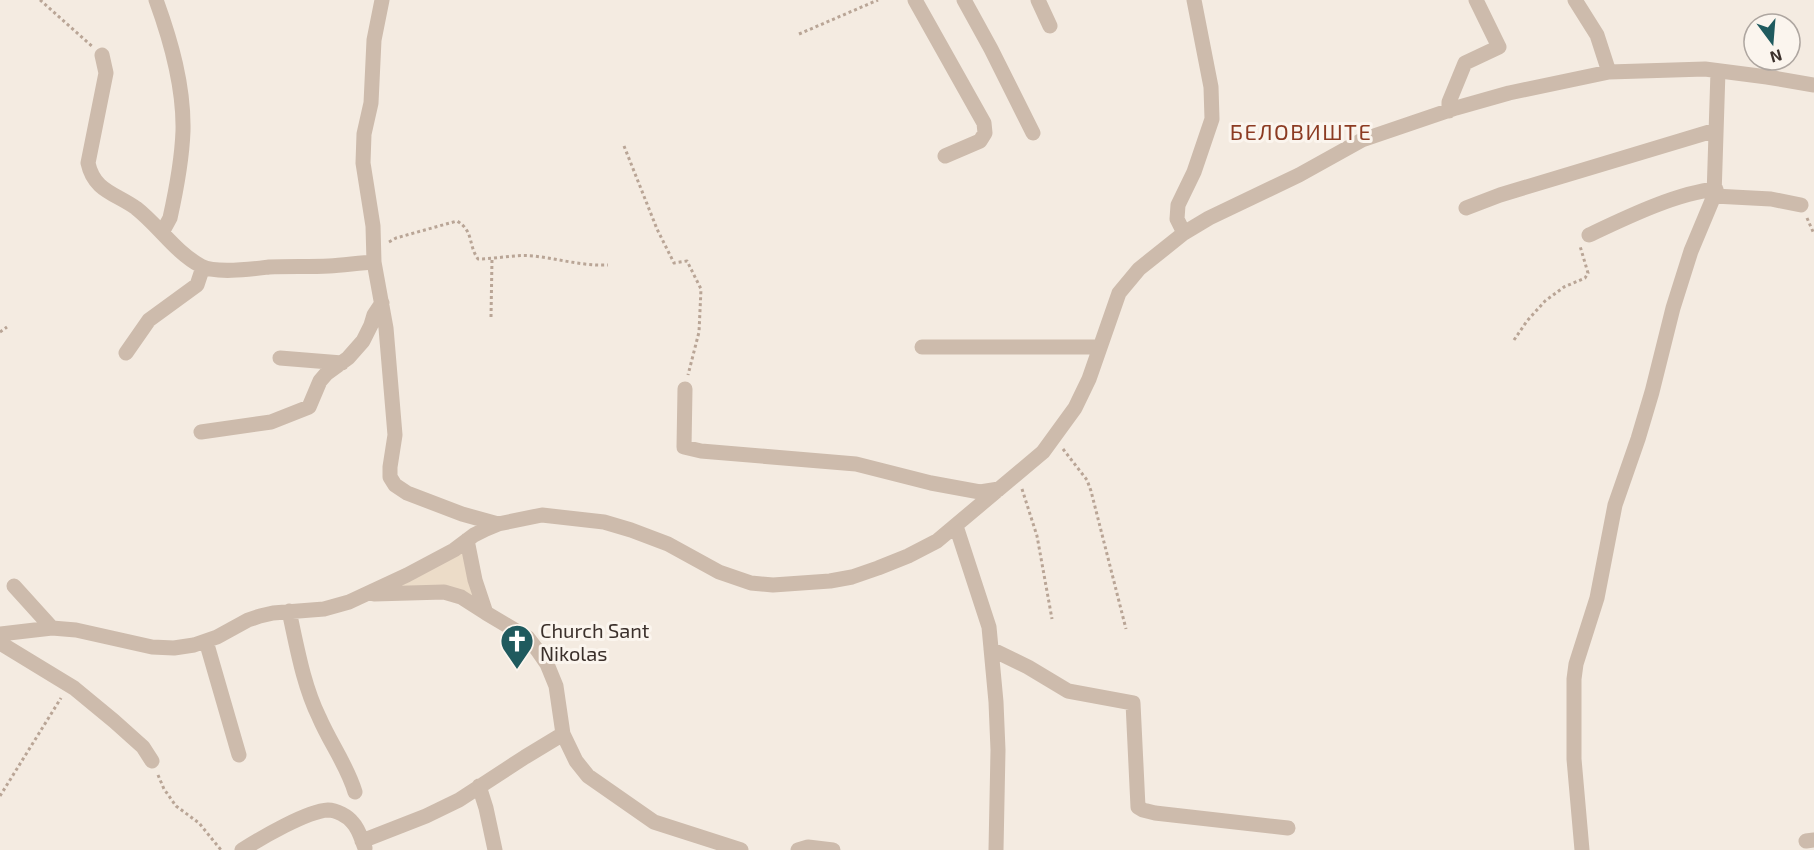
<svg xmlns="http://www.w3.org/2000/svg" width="1814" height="850" font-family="'Exo 2',sans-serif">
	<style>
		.plaza { fill: #ecdcc8 }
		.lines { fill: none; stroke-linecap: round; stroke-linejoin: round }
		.path { stroke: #b9a596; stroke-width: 3; stroke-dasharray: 3 3; stroke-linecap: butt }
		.minor { stroke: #cdbbac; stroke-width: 15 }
		.labels { text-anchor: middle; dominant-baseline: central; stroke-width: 6; stroke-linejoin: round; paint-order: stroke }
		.poi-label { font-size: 20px; fill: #3b302b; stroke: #fbf5ee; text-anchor: start }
		.quarter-label { font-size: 22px; letter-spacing: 1.5px; fill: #8c3b22; stroke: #fbf5ee }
	</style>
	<rect width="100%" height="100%" fill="#f4ebe1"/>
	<path class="plaza" d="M 467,540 L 486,613 L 461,597 L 368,594 Z"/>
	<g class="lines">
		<path class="path" d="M 40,0 L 93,47
			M 799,34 L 878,0
			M 624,146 L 657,229 L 674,263 L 687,261 L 701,289 L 699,332 L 688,375
			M 1807,218 L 1814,234
			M 389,242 L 396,238 L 457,221 C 474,231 468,245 478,259 C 497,259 515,254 534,256 C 559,259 582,266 608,265
			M 491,317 L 492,259
			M 0,332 L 7,327
			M 1514,340 L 1527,321 L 1545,301 L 1564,287 L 1585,278 L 1588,273 L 1580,246
			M 1063,449 L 1087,480 L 1091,491 L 1126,629
			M 1022,489 L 1037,536 L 1052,619
			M 158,775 L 164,789 L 176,806 L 199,823 L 221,850
			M 0,796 L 61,698"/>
		<path class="minor" d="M 156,0 C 171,41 184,86 183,131 C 182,158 176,191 170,218 L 164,229 L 159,229
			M 382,0 L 374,40 L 371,103 L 364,134 L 363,163 L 373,226 L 374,262 L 386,328 L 395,435 L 390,467 L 390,477 L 395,485 L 407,493 L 462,514 L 498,524
			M 915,0 L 984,123 L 985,133 L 980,141 L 945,156
			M 964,0 L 991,49 L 1033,133
			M 1038,0 L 1050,26
			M 1575,0 L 1597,35 L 1609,72 L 1705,69 L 1767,77 L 1814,85
			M 102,55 L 106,73 L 88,163 C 94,191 115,193 136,208 C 159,226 175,252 201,266 C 216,274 252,269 269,267 C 289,266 309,267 329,266 C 344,265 359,263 374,262
			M 1449,111 L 1449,102 L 1465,63 L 1499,47 L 1476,0
			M 1714,196 L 1771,199 L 1801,205
			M 1466,208 L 1500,195 L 1716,130
			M 1184,233 L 1177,219 L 1178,205 L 1194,172 L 1212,119 L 1211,87 L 1194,0
			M 1589,235 C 1625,218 1676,193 1716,189
			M 922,347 L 1100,347
			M 126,353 L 149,320 L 197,285 L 203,267
			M 280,358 L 342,363
			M 685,389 L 684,447 L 701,451 L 856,464 L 931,483 L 980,492 L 999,489
			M 201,432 L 271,422 L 309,407 L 320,381 L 326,374 L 348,358 L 363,341 L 371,325 L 374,315 L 382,303
			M 956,526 L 989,627 L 996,702 L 998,750 L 996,850
			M 467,540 L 475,580 L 486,613 L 528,638 L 538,651 L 547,664 L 556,686 L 563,734 L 576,761 L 588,776 L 654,822 L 741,850
			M 14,586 L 52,628
			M 374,594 L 444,592 L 461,597 L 486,613
			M 289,611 C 297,647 303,684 319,717 C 330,743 347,765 355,792
			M 0,634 L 52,628 L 76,630 L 152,647 L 174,648 L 194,645 L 217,637 L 248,620 L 260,616 L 273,613 L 324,609 L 349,602 L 407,575 L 454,550 L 474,535 L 486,529 L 498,524 L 542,515 L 604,522 L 631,530 L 668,544 L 719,572 L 751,583 L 773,585 L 830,581 L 852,577 L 878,568 L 908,556 L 937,541 L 1043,452 L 1075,408 L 1089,379 L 1119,293 L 1139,269 L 1184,233 L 1209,218 L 1299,175 L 1362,140 L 1456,108 L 1509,93 L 1609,72
			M 206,641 L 239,755
			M 0,643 L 74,688 L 114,721 L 143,747 L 152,761
			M 991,649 L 1028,667 L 1068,691 L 1133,703 L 1138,807 L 1143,810 L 1155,813 L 1288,828
			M 479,786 L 486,808 L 495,850
			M 362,841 L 426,816 L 459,800 L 525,757 L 563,734
			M 1806,841 L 1814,840
			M 242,850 C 261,838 307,811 328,810 C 336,810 348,816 353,823 C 359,829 362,841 365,848
			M 798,850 L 808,847 L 833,850
			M 1582,850 L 1574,759 L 1574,679 L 1576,664 L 1597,598 L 1615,505 L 1638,439 L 1652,392 L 1673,308 L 1691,251 L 1714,196 L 1718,71"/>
	</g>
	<defs>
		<symbol id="church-pin" viewBox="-11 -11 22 30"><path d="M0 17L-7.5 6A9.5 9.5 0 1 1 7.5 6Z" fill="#1f5a5e" stroke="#fbf5ee"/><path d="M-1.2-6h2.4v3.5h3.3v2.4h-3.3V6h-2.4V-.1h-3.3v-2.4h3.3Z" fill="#fff"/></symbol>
	</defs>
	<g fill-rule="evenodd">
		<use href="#church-pin" x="498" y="622" width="38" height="52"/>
	</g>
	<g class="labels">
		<g class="poi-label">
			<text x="540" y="630">Church Sant<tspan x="540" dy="23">Nikolas</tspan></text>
		</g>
		<g class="quarter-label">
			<text x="1301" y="131">БЕЛОВИШТЕ</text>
		</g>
	</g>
	<g transform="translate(1772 42) rotate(164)"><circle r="28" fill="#fbf5ee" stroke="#aea6a0" stroke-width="1.5"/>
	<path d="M0-4.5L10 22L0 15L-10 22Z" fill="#1f5a5e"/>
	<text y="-9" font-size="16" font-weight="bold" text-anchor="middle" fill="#3b302b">N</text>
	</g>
</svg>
